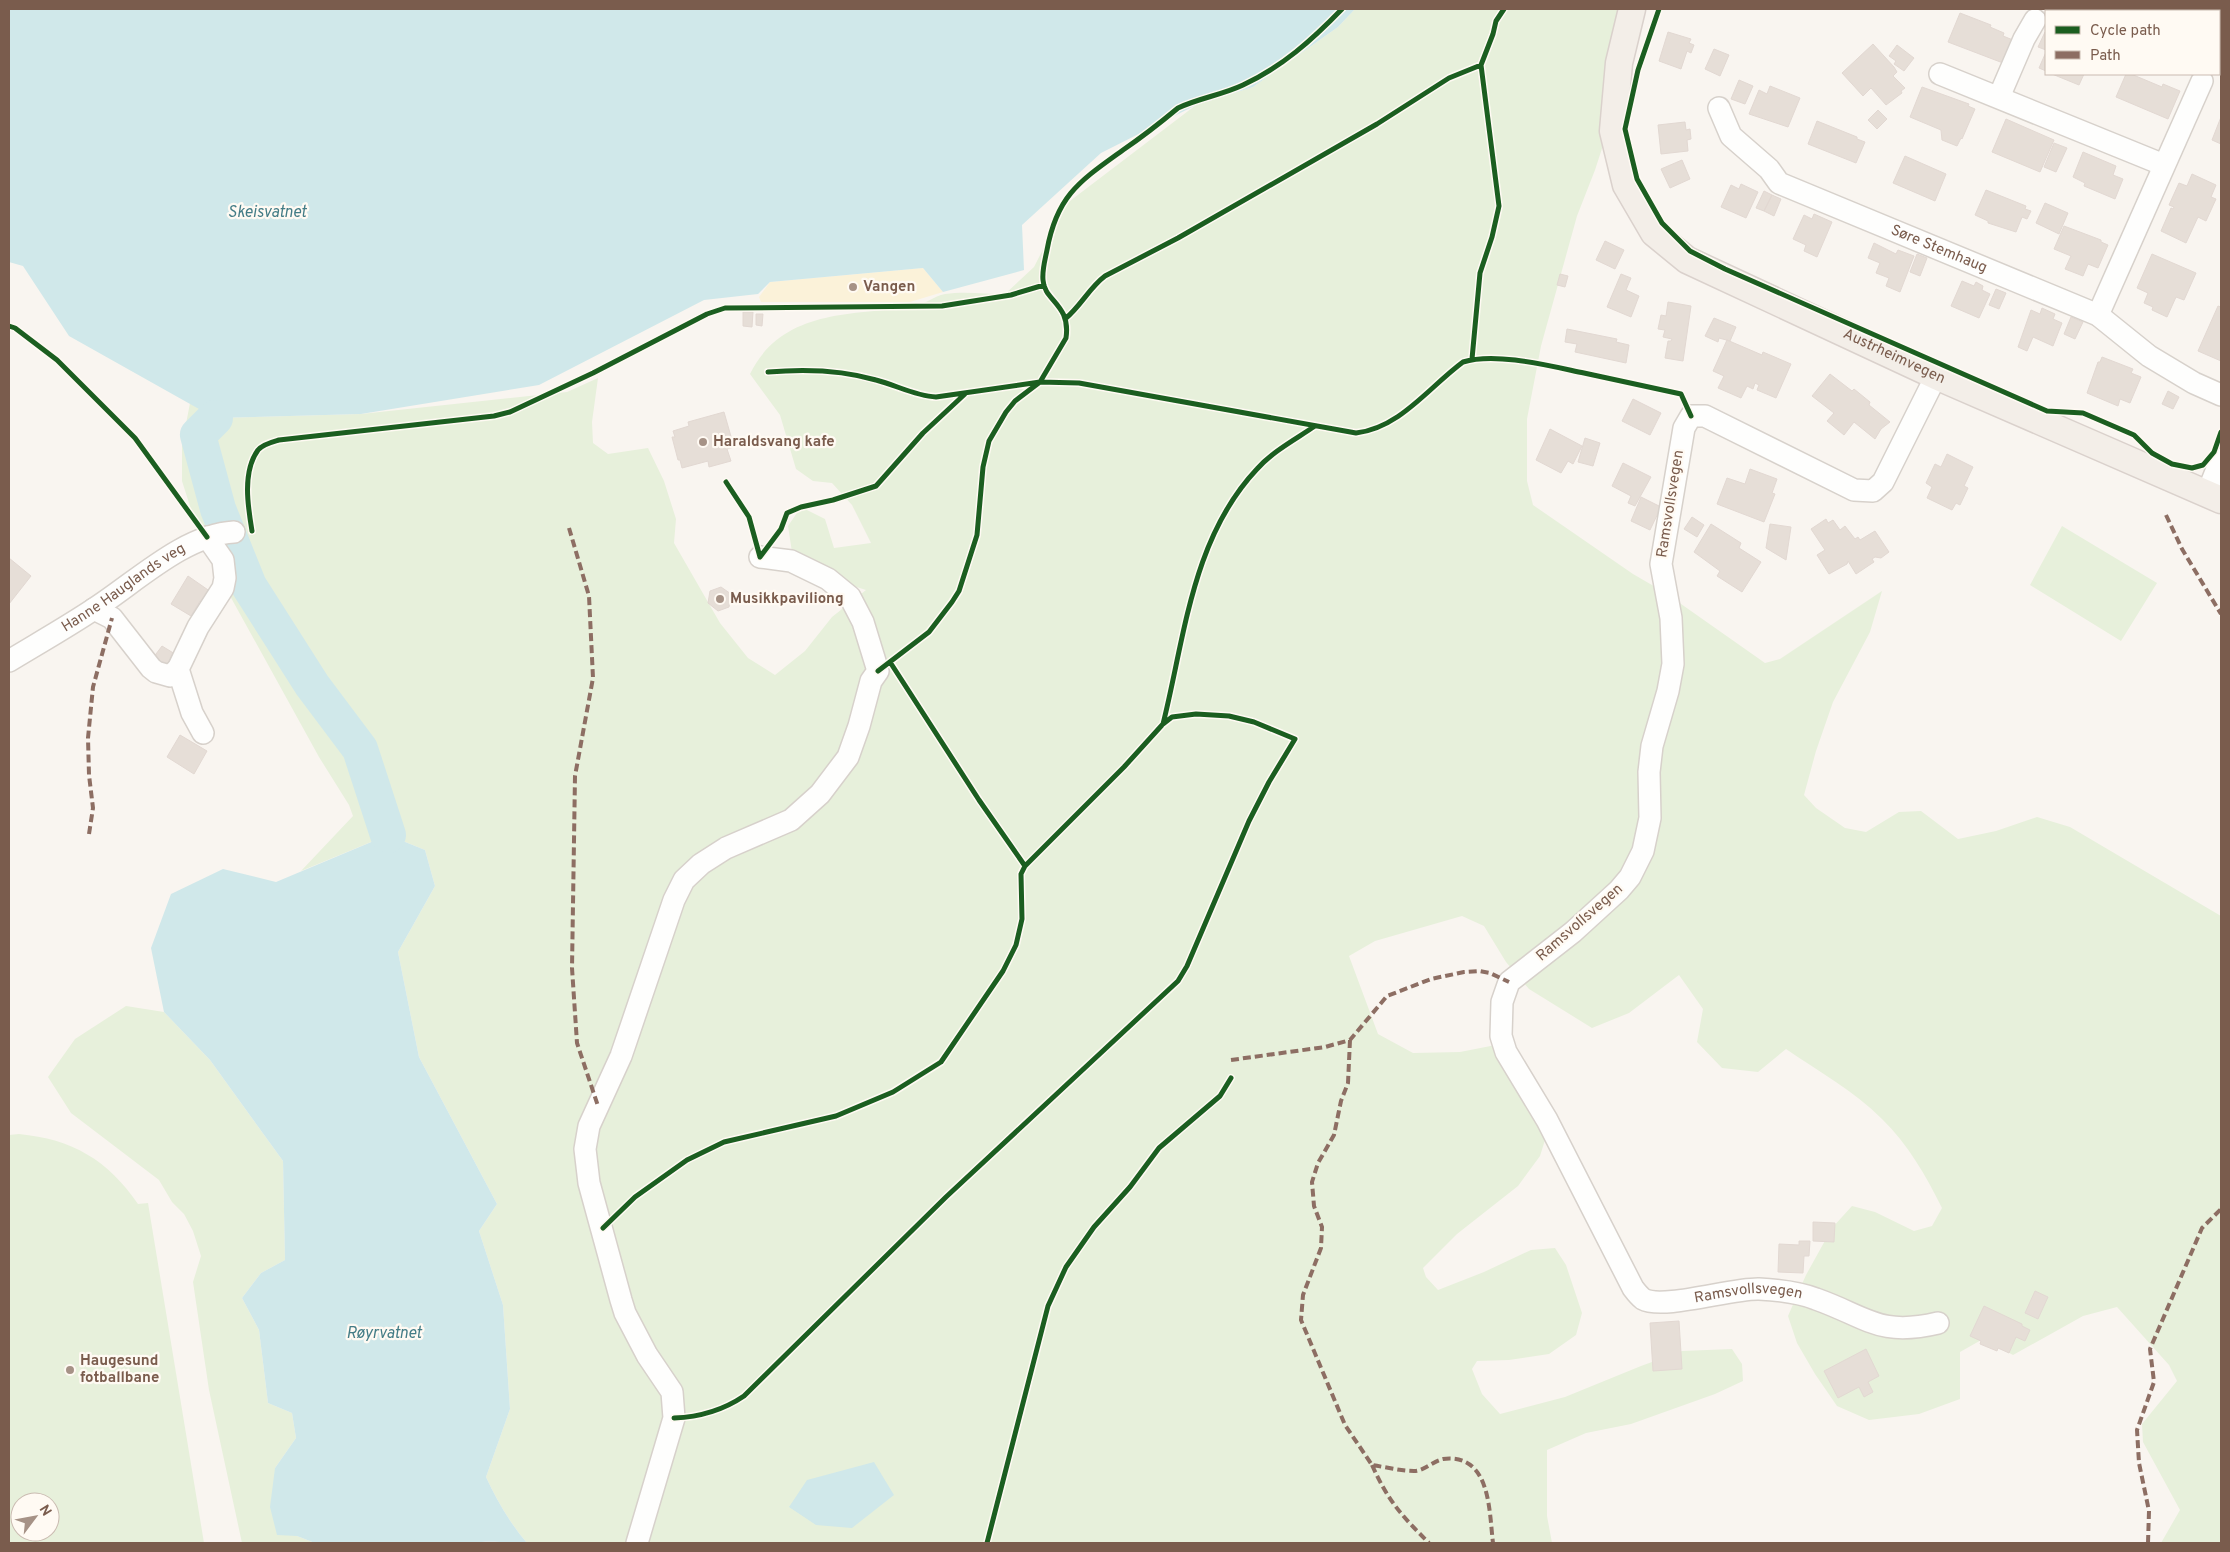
<svg xmlns="http://www.w3.org/2000/svg" width="2230" height="1552" font-family="Overpass,sans-serif">
	<style>
		.green { fill: #e7f0db; fill-rule: evenodd }
		.sand { fill: #fbf2d9 }
		.water { fill: #d0e8ea }
		.lines { fill: none; stroke-linecap: round; stroke-linejoin: round }
		.river { stroke: #d0e8ea; stroke-width: 36 }
		.building { fill: #e6ded7; stroke: #e2d8d2 }
		.minor-casing { stroke: #d7d1cb; stroke-width: 24 }
		.major-casing { stroke: #dad1cc; stroke-width: 29 }
		.minor { stroke: #fefefd; stroke-width: 21 }
		.major { stroke: #f3eee8; stroke-width: 26 }
		.quiet { stroke: #8d6e63; stroke-width: 4; stroke-dasharray: 8 4; stroke-linecap: butt }
		.cycleway-casing { stroke: #fffaf3; stroke-width: 8 }
		.cycleway { stroke: #1b5e20; stroke-width: 5 }
		.poi-dot { fill: #a69286; stroke: #fffaf3; stroke-width: 2 }
		.labels { text-anchor: middle; dominant-baseline: central; stroke-width: 4.5; stroke-linejoin: round; paint-order: stroke }
		.street-label { font-size: 15px; fill: #7a5c4d; stroke: #fffaf3 }
		.poi-label { font-size: 15px; font-weight: bold; fill: #7a5c4d; stroke: #fffaf3; text-anchor: start }
		.water-label { font-size: 16px; font-style: italic; fill: #437c86; stroke: #fffaf3 }
	</style>
	<rect width="100%" height="100%" fill="#f9f5f0"/>
	<path class="green" d="M 1355,9 L 1626,9 L 1609,127 L 1595,170 L 1577,216 L 1541,346 L 1527,419 L 1527,481 L 1533,505 L 1633,574 L 1664,592 L 1765,663 L 1780,659 L 1882,591 L 1870,632 L 1833,702 L 1816,751 L 1804,795 L 1816,808 L 1845,828 L 1866,832 L 1899,812 L 1921,811 L 1958,839 L 1996,831 L 2037,817 L 2070,827 L 2221,916 L 2221,1543 L 2161,1543 L 2180,1510 L 2143,1442 L 2142,1424 L 2177,1381 L 2169,1365 L 2117,1307 L 2083,1316 L 2013,1355 L 1983,1339 L 1960,1352 L 1960,1399 L 1919,1414 L 1869,1420 L 1837,1406 L 1815,1374 L 1797,1343 L 1788,1316 L 1806,1275 L 1832,1228 L 1852,1206 L 1875,1212 L 1914,1231 L 1932,1226 L 1942,1208 C 1926,1176 1908,1144 1882,1119 C 1854,1091 1818,1071 1786,1049 L 1758,1072 L 1722,1068 L 1697,1042 L 1703,1009 L 1679,975 L 1629,1013 L 1592,1028 L 1529,989 L 1506,962 L 1484,926 L 1462,916 L 1375,941 L 1349,956 L 1378,1034 L 1413,1053 L 1460,1052 L 1511,1042 L 1550,1124 L 1540,1156 L 1518,1186 L 1457,1234 L 1423,1268 L 1426,1277 L 1438,1290 L 1484,1272 L 1531,1250 L 1555,1248 L 1566,1265 L 1582,1313 L 1576,1335 L 1549,1354 L 1509,1360 L 1477,1361 L 1472,1369 L 1482,1394 L 1500,1414 L 1565,1397 L 1641,1366 L 1682,1351 L 1732,1349 L 1742,1364 L 1743,1381 L 1715,1394 L 1631,1424 L 1586,1433 L 1547,1450 L 1547,1516 L 1552,1543 L 527,1543 C 510,1523 497,1501 486,1477 L 510,1409 L 503,1305 L 479,1231 L 497,1204 L 419,1057 L 398,952 L 435,886 L 425,850 L 388,835 L 301,871 L 353,816 L 349,805 L 319,757 L 203,547 L 182,481 L 182,445 L 190,403 L 215,418 L 361,414 L 567,392 L 598,378 L 592,422 L 593,443 L 608,454 L 648,448 L 664,481 L 676,519 L 674,543 L 720,623 L 748,658 L 775,675 L 805,651 L 832,617 L 866,590 L 844,583 L 792,552 L 788,526 L 801,507 L 825,519 L 834,548 L 871,543 L 852,505 L 832,483 L 813,481 L 796,469 L 780,415 L 750,374 C 782,309 852,315 913,307 C 924,305 934,296 945,294 C 964,291 986,294 1005,294 L 1034,267 L 1066,204 L 1196,105 L 1253,87 L 1338,27 Z
		M 2062,526 L 2157,583 L 2121,641 L 2030,585 Z
		M 126,1006 L 164,1012 L 210,1060 L 283,1161 L 285,1260 L 261,1273 L 242,1298 L 259,1330 L 268,1403 L 292,1413 L 296,1438 L 275,1468 L 297,1536 L 315,1543 L 242,1543 L 209,1390 L 193,1282 L 201,1256 L 193,1231 L 184,1214 L 172,1202 L 159,1180 L 71,1113 L 48,1077 L 75,1039 Z
		M 19,1134 C 72,1139 108,1160 138,1204 L 148,1203 L 204,1543 L 9,1543 L 9,1135 ZM 20,1502 L 50,1502 L 50,1532 L 20,1532 Z"/>
	<path class="sand" d="M 923,268 L 943,292 L 910,302 L 761,302 L 759,297 L 770,282 Z"/>
	<path class="water" d="M 9,9 L 1355,9 L 1338,27 L 1253,87 L 1196,105 L 1101,153 L 1022,225 L 1024,270 L 943,292 L 923,268 L 770,282 L 758,294 L 704,300 L 539,385 L 361,414 L 215,418 L 69,336 L 23,266 L 9,262 Z
		M 388,835 L 425,850 L 435,886 L 398,952 L 419,1057 L 497,1204 L 479,1231 L 503,1305 L 510,1409 L 486,1477 C 497,1501 510,1523 527,1543 C 515,1543 484,1540 476,1543 L 315,1543 L 297,1536 L 277,1535 L 270,1507 L 275,1468 L 296,1438 L 292,1413 L 268,1403 L 259,1330 L 242,1298 L 261,1273 L 285,1260 L 283,1161 L 210,1060 L 164,1012 L 151,948 L 171,894 L 223,869 L 276,882 Z
		M 874,1462 L 894,1495 L 852,1528 L 816,1525 L 789,1507 L 807,1480 Z"/>
	<g class="lines">
		<path class="river" d="M 215,418 L 198,435 L 218,509 L 249,586 L 312,685 L 360,749 L 388,835"/>
	</g>
	<path class="building" d="M 2095,9 L 2132,9 L 2138,11 L 2094,11 Z
		M 2192,9 L 2221,9 L 2221,20 L 2219,22 L 2219,11 L 2195,11 Z
		M 1960,13 L 1991,25 L 1990,27 L 2004,33 L 2003,36 L 2013,40 L 2003,63 L 1948,42 Z
		M 1668,32 L 1691,39 L 1689,43 L 1694,45 L 1691,53 L 1687,51 L 1681,69 L 1659,61 Z
		M 2045,32 L 2046,32 L 2046,50 L 2038,47 Z
		M 1873,44 L 1894,67 L 1897,72 L 1893,76 L 1905,88 L 1901,91 L 1902,93 L 1886,105 L 1871,88 L 1863,96 L 1842,73 Z
		M 1897,45 L 1914,58 L 1904,71 L 1894,64 L 1896,61 L 1889,56 Z
		M 1714,49 L 1729,55 L 1720,76 L 1705,69 Z
		M 2046,52 L 2046,71 L 2039,68 Z
		M 2052,74 L 2084,74 L 2079,85 Z
		M 2126,74 L 2131,74 L 2162,87 L 2163,84 L 2180,91 L 2168,119 L 2116,97 Z
		M 1739,80 L 1753,86 L 1745,104 L 1731,99 Z
		M 1770,86 L 1800,98 L 1788,127 L 1749,114 L 1759,90 L 1767,94 Z
		M 1922,87 L 1969,104 L 1968,106 L 1975,109 L 1962,139 L 1961,138 L 1957,146 L 1942,140 L 1941,130 L 1910,117 Z
		M 1878,110 L 1887,119 L 1877,129 L 1868,120 Z
		M 2221,117 L 2221,144 L 2212,140 Z
		M 2006,119 L 2054,140 L 2040,172 L 1992,152 Z
		M 1817,121 L 1857,137 L 1857,139 L 1865,142 L 1856,163 L 1808,144 Z
		M 1685,122 L 1686,130 L 1690,129 L 1691,139 L 1687,140 L 1688,151 L 1661,154 L 1658,125 Z
		M 2054,143 L 2067,148 L 2056,172 L 2044,167 Z
		M 2083,152 L 2116,166 L 2113,175 L 2123,179 L 2115,199 L 2084,186 L 2085,183 L 2073,177 Z
		M 1905,156 L 1946,174 L 1935,201 L 1893,183 Z
		M 1682,160 L 1690,179 L 1670,188 L 1661,169 Z
		M 2192,174 L 2216,185 L 2211,197 L 2216,199 L 2206,221 L 2198,217 L 2186,243 L 2161,231 L 2171,208 L 2173,209 L 2174,207 L 2169,205 L 2179,183 L 2187,186 Z
		M 1741,184 L 1758,192 L 1746,218 L 1721,207 L 1731,185 L 1739,189 Z
		M 1986,190 L 2026,206 L 2025,209 L 2031,211 L 2027,219 L 2022,217 L 2016,232 L 1988,223 L 1988,221 L 1975,215 Z
		M 1764,191 L 1772,195 L 1764,211 L 1756,208 Z
		M 1772,195 L 1781,199 L 1774,216 L 1764,211 Z
		M 2045,203 L 2068,213 L 2059,234 L 2036,223 Z
		M 1814,214 L 1832,222 L 1817,257 L 1804,251 L 1806,245 L 1793,239 L 1804,215 L 1812,219 Z
		M 2064,226 L 2101,240 L 2101,242 L 2108,245 L 2098,268 L 2088,264 L 2083,276 L 2065,269 L 2071,256 L 2054,249 Z
		M 1605,241 L 1624,250 L 1615,269 L 1596,260 Z
		M 1874,243 L 1896,254 L 1898,250 L 1914,256 L 1900,292 L 1886,286 L 1889,278 L 1876,273 L 1880,263 L 1868,258 Z
		M 1917,254 L 1927,258 L 1920,276 L 1910,272 Z
		M 2152,254 L 2196,273 L 2184,300 L 2176,297 L 2167,317 L 2152,310 L 2153,307 L 2144,303 L 2148,293 L 2137,288 Z
		M 1560,274 L 1568,276 L 1565,287 L 1557,285 Z
		M 1621,274 L 1631,278 L 1626,290 L 1639,296 L 1631,317 L 1607,307 Z
		M 1962,281 L 1974,286 L 1976,282 L 1983,286 L 1982,290 L 1990,294 L 1979,318 L 1951,306 Z
		M 1996,289 L 2006,293 L 1999,309 L 1989,305 Z
		M 1668,302 L 1691,306 L 1683,361 L 1665,358 L 1668,341 L 1671,341 L 1672,339 L 1663,337 L 1665,330 L 1658,329 L 1661,315 L 1666,316 Z
		M 2218,306 L 2221,307 L 2221,361 L 2198,351 Z
		M 2042,308 L 2055,314 L 2053,319 L 2062,323 L 2053,346 L 2033,337 L 2027,351 L 2018,347 L 2031,310 L 2040,314 Z
		M 743,312 L 753,312 L 752,327 L 743,326 Z
		M 756,314 L 763,314 L 762,326 L 756,325 Z
		M 2071,317 L 2083,322 L 2075,339 L 2064,334 Z
		M 1714,318 L 1736,327 L 1730,341 L 1719,338 L 1718,342 L 1705,336 Z
		M 1567,329 L 1617,339 L 1616,342 L 1629,345 L 1626,363 L 1575,352 L 1577,344 L 1565,342 Z
		M 1727,340 L 1762,355 L 1763,352 L 1791,364 L 1776,398 L 1757,390 L 1759,385 L 1755,383 L 1753,389 L 1747,386 L 1741,398 L 1718,388 L 1724,376 L 1713,371 Z
		M 2102,357 L 2133,369 L 2131,373 L 2141,377 L 2130,403 L 2120,399 L 2118,406 L 2087,393 L 2098,362 L 2100,362 Z
		M 1830,374 L 1852,391 L 1854,389 L 1870,402 L 1869,405 L 1890,422 L 1881,429 L 1875,439 L 1854,422 L 1844,435 L 1827,421 L 1834,413 L 1812,396 Z
		M 2168,391 L 2179,397 L 2173,409 L 2162,404 Z
		M 1633,399 L 1661,413 L 1650,435 L 1622,421 Z
		M 724,412 L 734,447 L 727,449 L 731,461 L 709,467 L 708,461 L 682,468 L 680,460 L 678,460 L 672,437 L 675,437 L 673,431 L 689,426 L 688,422 Z
		M 1550,429 L 1582,446 L 1573,464 L 1568,461 L 1561,473 L 1536,460 Z
		M 1585,438 L 1600,443 L 1593,466 L 1578,462 Z
		M 1947,454 L 1973,467 L 1964,486 L 1968,488 L 1960,505 L 1956,503 L 1952,510 L 1927,498 L 1932,487 L 1926,483 L 1935,464 L 1941,467 Z
		M 1623,463 L 1651,477 L 1635,506 L 1628,503 L 1631,496 L 1612,486 Z
		M 1750,469 L 1777,479 L 1772,493 L 1775,494 L 1764,522 L 1717,504 L 1727,478 L 1745,484 Z
		M 1641,497 L 1661,507 L 1650,530 L 1631,521 Z
		M 1692,517 L 1704,525 L 1697,537 L 1684,529 Z
		M 1826,519 L 1828,523 L 1833,520 L 1840,530 L 1845,526 L 1855,539 L 1858,537 L 1860,540 L 1875,531 L 1889,552 L 1881,558 L 1875,557 L 1872,559 L 1874,562 L 1856,574 L 1848,561 L 1847,564 L 1829,574 L 1817,555 L 1825,550 L 1811,529 Z
		M 1711,524 L 1741,543 L 1739,548 L 1761,562 L 1742,592 L 1717,576 L 1720,571 L 1694,552 Z
		M 1770,524 L 1791,527 L 1786,560 L 1766,548 Z
		M 9,558 L 31,576 L 9,604 Z
		M 188,576 L 211,592 L 204,604 L 200,601 L 191,616 L 171,604 Z
		M 721,587 L 731,594 L 729,607 L 718,611 L 708,603 L 710,591 Z
		M 162,646 L 175,654 L 164,671 L 150,662 Z
		M 180,735 L 207,751 L 194,774 L 167,757 Z
		M 1813,1222 L 1835,1223 L 1834,1242 L 1813,1241 Z
		M 1799,1241 L 1810,1241 L 1809,1256 L 1804,1256 L 1803,1273 L 1778,1272 L 1779,1244 L 1799,1245 Z
		M 2035,1291 L 2048,1297 L 2038,1319 L 2025,1313 Z
		M 1984,1306 L 2022,1324 L 2022,1326 L 2030,1330 L 2025,1341 L 2016,1337 L 2009,1353 L 1998,1348 L 1997,1351 L 1980,1344 L 1981,1341 L 1970,1336 Z
		M 1679,1321 L 1682,1369 L 1653,1371 L 1650,1323 Z
		M 1866,1349 L 1879,1376 L 1868,1382 L 1873,1392 L 1864,1397 L 1859,1387 L 1838,1398 L 1824,1371 Z"/>
	<g class="lines">
		<defs>
			<g id="minor">
				<path d="M 1940,74 L 2164,165"/>
				<path d="M 1999,97 L 2024,39 L 2035,20"/>
				<path id="s1" d="M 1719,108 L 1731,136 L 1769,169 L 1779,183 L 2098,315 L 2149,356 L 2194,383 L 2221,395"/>
				<path d="M 2098,315 L 2202,81"/>
				<path id="s2" d="M 1936,376 L 1883,482 L 1873,491 L 1854,490 L 1705,416 L 1691,416 L 1684,428 L 1661,564 L 1671,618 L 1673,664 L 1668,691 L 1652,746 L 1649,772 L 1650,818 L 1643,851 L 1630,877 L 1619,890 L 1573,932 L 1509,982 L 1502,1002 L 1501,1036 L 1506,1052 L 1547,1120 L 1633,1288 C 1636,1292 1639,1296 1643,1299 C 1663,1310 1732,1288 1759,1289 C 1778,1290 1798,1292 1816,1299 C 1867,1317 1879,1337 1938,1323"/>
				<path d="M 2207,494 L 2221,459"/>
				<path d="M 94,609 L 112,618 L 151,668 L 156,672 L 170,676 L 178,669"/>
				<path id="s3" d="M 9,661 C 37,644 67,627 94,609 C 136,582 184,535 234,532"/>
				<path d="M 203,733 L 192,713 L 178,669 L 198,627 L 223,588 L 225,578 L 223,560 L 207,537"/>
				<path d="M 637,1543 L 674,1418 L 672,1392 L 647,1355 L 625,1313 L 621,1300 L 589,1183 L 585,1149 L 589,1126 L 621,1056 L 674,900 L 684,880 L 701,864 L 726,848 L 791,820 L 820,794 L 848,757 L 859,726 L 871,681 L 878,671 L 863,622 L 850,597 L 828,579 L 791,561 L 760,557"/>
			</g>
			<g id="major">
				<path id="s4" d="M 1632,9 L 1619,63 L 1613,131 L 1626,185 L 1654,233 L 1687,260 L 1936,376 L 2221,500"/>
			</g>
		</defs>
		<use href="#minor" class="minor-casing"/>
		<use href="#major" class="major-casing"/>
		<use href="#minor" class="minor"/>
		<use href="#major" class="major"/>
		<path class="quiet" d="M 2166,515 L 2182,549 L 2221,614
			M 569,528 L 589,596 L 593,678 L 575,776 L 572,968 L 577,1043 L 598,1106
			M 89,834 L 93,808 L 89,775 L 88,738 L 93,687 L 112,618
			M 1350,1040 L 1348,1083 L 1341,1101 L 1334,1135 L 1318,1163 L 1312,1182 L 1314,1206 L 1322,1227 L 1321,1248 L 1303,1295 L 1301,1320 L 1345,1425 L 1372,1465 C 1385,1467 1401,1471 1414,1471 C 1424,1471 1433,1461 1443,1459 C 1491,1453 1489,1511 1493,1543
			M 1231,1060 L 1325,1047 L 1350,1040 L 1387,996 L 1431,979 L 1464,972 L 1479,971 L 1490,973 L 1509,982
			M 1372,1465 C 1388,1501 1402,1516 1429,1543
			M 2148,1543 L 2149,1511 L 2139,1463 L 2137,1430 L 2154,1382 L 2150,1349 L 2202,1228 L 2221,1209"/>
		<defs>
			<path id="cycleway" d="M 1659,9 L 1638,70 L 1625,129 L 1637,179 L 1662,223 L 1690,251 L 1725,269 L 2047,411 L 2083,413 L 2134,435 L 2152,453 L 2172,464 L 2192,468 L 2203,465 L 2214,452 L 2221,432
				M 1065,319 C 1081,306 1089,288 1105,276 L 1178,238 L 1377,124 L 1449,78 L 1481,65
				M 9,326 L 15,328 L 57,360 L 135,438 L 207,537
				M 1472,359 L 1480,273 L 1492,237 L 1499,206 L 1481,65 L 1493,34 L 1496,21 L 1504,9
				M 768,372 C 803,369 842,370 876,380 C 896,385 915,396 936,397 L 1040,382 L 1079,383 L 1356,433 C 1400,428 1429,387 1463,362 C 1496,352 1550,366 1584,373 C 1616,380 1649,387 1681,394 L 1691,416
				M 726,482 L 749,517 L 760,557
				M 252,531 C 248,507 242,472 258,450 C 263,444 272,442 279,440 L 494,416 L 510,412 L 593,373 L 707,314 L 725,308 L 942,306 L 1011,295 L 1044,285
				M 760,557 L 781,529 L 787,513 L 801,507 L 833,500 L 876,486 L 923,433 L 966,393
				M 890,662 L 979,800 L 1025,866
				M 878,671 L 929,632 L 952,602 L 959,591 L 977,535 L 983,467 L 989,441 L 1006,412 L 1015,401 L 1040,382 L 1066,338 C 1071,304 1044,301 1043,280 C 1042,270 1045,260 1047,250 C 1057,195 1080,181 1123,150 C 1142,137 1160,123 1178,108 C 1199,98 1222,95 1243,85 C 1282,67 1312,40 1342,9
				M 1163,724 C 1185,636 1192,538 1257,469 C 1273,451 1296,439 1315,426
				M 603,1228 L 635,1197 L 687,1160 L 724,1142 L 836,1116 L 893,1092 L 941,1062 L 1003,971 L 1016,945 L 1022,919 L 1021,874 L 1025,866 L 1124,767 L 1163,724 L 1172,717 L 1196,714 L 1229,716 L 1254,722 L 1295,739 L 1269,782 L 1249,821 L 1187,966 L 1178,981 L 946,1197 L 744,1396 C 722,1411 700,1417 674,1418
				M 987,1543 L 1048,1306 L 1066,1267 L 1094,1227 L 1130,1187 L 1159,1148 L 1220,1096 L 1231,1078"/>
		</defs>
		<use href="#cycleway" class="cycleway-casing"/>
		<use href="#cycleway" class="cycleway"/>
	</g>
	<g class="poi-dot">
		<circle cx="853" cy="287" r="5"/>
		<circle cx="703" cy="442" r="5"/>
		<circle cx="720" cy="599" r="5"/>
		<circle cx="70" cy="1370" r="5"/>
	</g>
	<g class="labels">
		<g class="street-label">
			<text stroke="none"><textPath href="#s1" startOffset="271">Søre Stemhaug</textPath></text>
			<text stroke="none"><textPath href="#s4" startOffset="506">Austrheimvegen</textPath></text>
			<text transform="translate(1671 504) rotate(-81)">Ramsvollsvegen</text>
			<text stroke="none"><textPath href="#s3" startOffset="136">Hanne Hauglands veg</textPath></text>
			<text transform="translate(1580 923) rotate(-41)">Ramsvollsvegen</text>
			<text stroke="none"><textPath href="#s2" startOffset="1426">Ramsvollsvegen</textPath></text>
		</g>
		<g class="poi-label">
			<text x="863" y="287">Vangen</text>
			<text x="713" y="442">Haraldsvang kafe</text>
			<text x="730" y="599">Musikkpaviliong</text>
			<text x="80" y="1361">Haugesund<tspan x="80" dy="17">fotballbane</tspan></text>
		</g>
		<g class="water-label">
			<text x="267" y="213">Skeisvatnet</text>
			<text x="384" y="1334">Røyrvatnet</text>
		</g>
	</g>
	<rect width="2230" height="1552" fill="none" stroke="#7a5c4d" stroke-width="20"/>
	<rect x="2045" y="10" width="175" height="65" fill="#fffaf3" stroke="#cabbb1"/>
	<rect x="2055" y="26" width="25" height="8" fill="#1b5e20" stroke="#cabbb1"/>
	<text x="2090" y="35" font-size="15" fill="#7a5c4d">Cycle path</text>
	<rect x="2055" y="51" width="25" height="8" fill="#8d6e63" stroke="#cabbb1"/>
	<text x="2090" y="60" font-size="15" fill="#7a5c4d">Path</text>
	<g transform="translate(35 1517) rotate(58)"><circle r="24" fill="#fffaf3" stroke="#cabbb1"/>
	<path d="M0-4L9 19L0 12L-9 19Z" fill="#a69286"/>
	<text y="-8" font-size="14" font-weight="bold" text-anchor="middle" fill="#7a5c4d">N</text>
	</g>
</svg>
